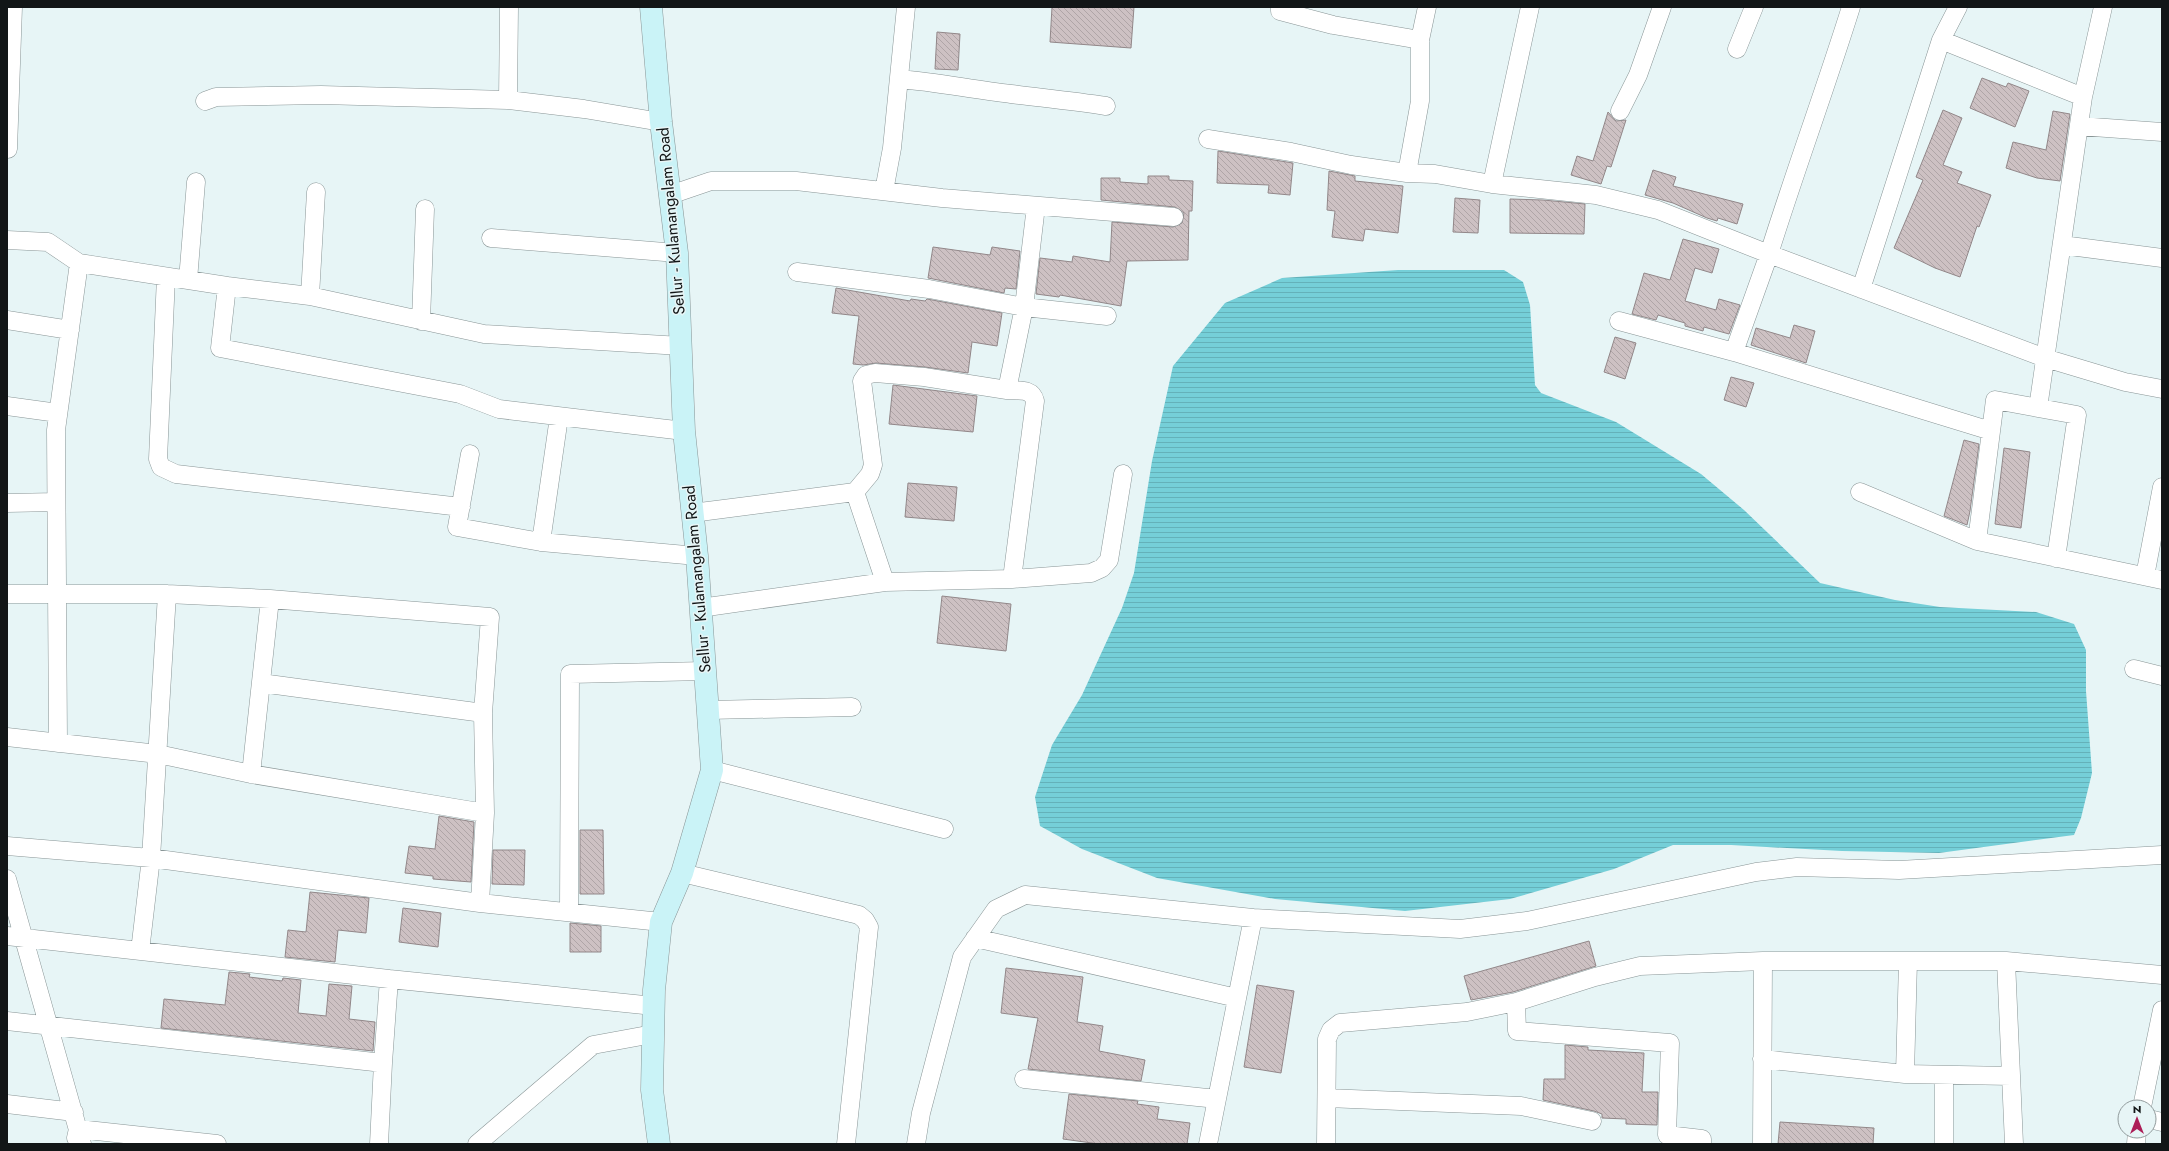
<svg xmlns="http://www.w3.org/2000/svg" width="2169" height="1151" font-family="Jost,sans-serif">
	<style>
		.water { fill: url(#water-rules) }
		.building { fill: url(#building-back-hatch); stroke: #928789 }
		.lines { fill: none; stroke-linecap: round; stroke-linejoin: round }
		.minor-casing { stroke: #899596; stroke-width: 19 }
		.secondary-casing { stroke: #899596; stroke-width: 23 }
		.minor { stroke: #fff; stroke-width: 18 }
		.secondary { stroke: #caf3f7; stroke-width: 22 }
		.labels { text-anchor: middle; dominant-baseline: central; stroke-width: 3; stroke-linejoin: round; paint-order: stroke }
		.street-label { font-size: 16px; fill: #121617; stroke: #e7f5f6 }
	</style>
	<defs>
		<pattern id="water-rules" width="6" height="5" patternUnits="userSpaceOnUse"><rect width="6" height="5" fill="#75cfd8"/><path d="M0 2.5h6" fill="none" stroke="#64b1b9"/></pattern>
		<pattern id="building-back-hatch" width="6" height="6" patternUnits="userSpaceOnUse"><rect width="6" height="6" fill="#cdc1c3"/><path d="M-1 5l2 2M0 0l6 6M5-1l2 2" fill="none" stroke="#afa5a7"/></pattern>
	</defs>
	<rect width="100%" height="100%" fill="#e7f5f6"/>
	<path class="water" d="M 1398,270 L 1504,270 L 1523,282 L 1530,305 L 1535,385 L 1541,393 L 1616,422 L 1701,474 L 1744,510 L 1820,583 L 1895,600 L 1940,607 L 2036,612 L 2074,624 L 2086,650 L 2086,691 L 2092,773 L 2081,818 L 2074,835 L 1939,853 L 1842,851 L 1731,845 L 1673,845 L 1614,869 L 1510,899 L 1405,911 L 1275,899 L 1157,878 L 1082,849 L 1040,826 L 1035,797 L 1052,745 L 1082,695 L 1122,608 L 1134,573 L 1152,461 L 1173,366 L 1225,303 L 1282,278 Z"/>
	<path class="building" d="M 1052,7 L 1134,7 L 1131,48 L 1050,42 Z
		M 937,32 L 960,34 L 958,70 L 935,69 Z
		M 1982,78 L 2006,87 L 2008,83 L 2029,91 L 2015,127 L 1970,108 Z
		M 1943,110 L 1962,118 L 1943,165 L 1962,172 L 1957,183 L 1991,195 L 1979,227 L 1977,226 L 1960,277 L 1935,268 L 1894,248 L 1923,180 L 1916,177 Z
		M 2053,111 L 2070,114 L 2060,181 L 2037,178 L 2006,168 L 2013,142 L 2046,150 Z
		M 1608,112 L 1616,121 L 1626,120 L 1611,167 L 1607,166 L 1601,184 L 1571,175 L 1577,156 L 1593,161 Z
		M 1218,151 L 1293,163 L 1290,195 L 1268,193 L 1269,185 L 1217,183 Z
		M 1653,170 L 1676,177 L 1673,186 L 1743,204 L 1737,224 L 1718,218 L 1717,221 L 1707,218 L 1673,203 L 1645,195 Z
		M 1329,171 L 1355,176 L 1355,181 L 1403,186 L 1398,233 L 1365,229 L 1363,241 L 1332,237 L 1335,211 L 1327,210 Z
		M 1148,176 L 1169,176 L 1169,180 L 1193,181 L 1192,211 L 1189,211 L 1188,260 L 1127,261 L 1121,306 L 1060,295 L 1059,297 L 1036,294 L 1040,258 L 1072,262 L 1073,256 L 1110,262 L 1112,222 L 1173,227 L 1182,223 L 1184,213 L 1175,207 L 1101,200 L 1101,178 L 1120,178 L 1120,182 L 1148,184 Z
		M 1455,198 L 1480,200 L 1478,233 L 1453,232 Z
		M 1510,199 L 1543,200 L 1585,204 L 1584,234 L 1510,233 Z
		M 1683,239 L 1719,249 L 1712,273 L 1695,268 L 1685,301 L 1716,310 L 1719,299 L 1740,305 L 1729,334 L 1704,327 L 1703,331 L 1685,326 L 1685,323 L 1658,315 L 1656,320 L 1632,314 L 1644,273 L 1670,280 Z
		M 933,247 L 990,255 L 992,247 L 1020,251 L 1016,289 L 1005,288 L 1004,293 L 928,278 Z
		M 836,288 L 910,301 L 911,299 L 925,301 L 927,299 L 1002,313 L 997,346 L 972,342 L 968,373 L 925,367 L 876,363 L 863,365 L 853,364 L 859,316 L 832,313 Z
		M 1794,325 L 1815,331 L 1806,363 L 1751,345 L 1756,328 L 1790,338 Z
		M 1615,337 L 1636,343 L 1625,379 L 1604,372 Z
		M 1731,377 L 1754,383 L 1746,407 L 1724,400 Z
		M 893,385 L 977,396 L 973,432 L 889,424 Z
		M 1964,440 L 1979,444 L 1970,511 L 1967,525 L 1944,516 Z
		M 2004,448 L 2030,452 L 2021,528 L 1995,524 Z
		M 908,483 L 957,487 L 954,521 L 905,517 Z
		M 942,596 L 1011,604 L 1006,651 L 937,643 Z
		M 439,816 L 474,822 L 471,882 L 433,879 L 433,876 L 405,873 L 409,846 L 435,849 Z
		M 580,830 L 603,830 L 604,894 L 580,894 Z
		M 493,850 L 525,850 L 524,885 L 492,884 Z
		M 310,892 L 369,898 L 366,933 L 338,930 L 335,962 L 285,957 L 288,930 L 306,932 Z
		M 403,908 L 441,913 L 438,947 L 399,942 Z
		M 570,923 L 601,926 L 601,952 L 570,952 Z
		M 1589,941 L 1596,966 L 1513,992 L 1471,1000 L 1464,976 Z
		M 1006,968 L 1083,977 L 1077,1022 L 1103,1026 L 1099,1051 L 1145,1060 L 1141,1081 L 1028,1069 L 1038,1018 L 1001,1013 Z
		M 229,972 L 250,974 L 249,977 L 282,981 L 283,978 L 301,980 L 298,1013 L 326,1016 L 329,984 L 352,986 L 349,1019 L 375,1022 L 373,1051 L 161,1028 L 164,999 L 225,1005 Z
		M 1257,985 L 1294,991 L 1281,1073 L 1244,1067 Z
		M 1565,1045 L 1588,1047 L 1588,1050 L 1644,1053 L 1642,1092 L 1658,1092 L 1657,1125 L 1626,1124 L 1626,1119 L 1602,1118 L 1602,1114 L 1594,1111 L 1543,1100 L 1544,1079 L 1565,1079 Z
		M 1069,1094 L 1138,1101 L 1137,1104 L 1159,1107 L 1157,1119 L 1190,1123 L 1187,1144 L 1099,1144 L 1063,1139 Z
		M 1780,1122 L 1874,1128 L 1873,1144 L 1778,1144 Z"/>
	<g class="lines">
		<defs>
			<path id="minor" d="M 1280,7 L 1280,11 L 1333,25 L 1420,40 L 1420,101 L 1407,173
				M 1530,7 L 1492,184 L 1596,195 L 1658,210 L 1769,254 L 1734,352
				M 1851,7 C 1825,90 1795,171 1769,254 L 2045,358 L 2125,382 L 2162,389
				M 1420,40 L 1427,7
				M 1941,40 L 2083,97
				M 1737,49 L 1754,7
				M 899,79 C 937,82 974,90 1011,94 C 1043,98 1074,101 1106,106
				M 508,100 L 584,109 L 661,122
				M 205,101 L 216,97 L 321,95 L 508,100 L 509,7
				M 1620,111 L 1638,75 L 1662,7
				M 2079,126 L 2162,132
				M 1208,139 L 1291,152 L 1351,165 L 1407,173 L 1435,174 L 1492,184
				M 8,149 L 13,7
				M 884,191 L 892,148 L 906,7
				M 670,195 L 711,181 L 796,181 L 942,198 L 1174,217
				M 491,238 L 677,253
				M 7,240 L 48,242 L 79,263 L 227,286 L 220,348 L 460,394 L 499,409 L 684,431
				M 2062,245 L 2162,258
				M 797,272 L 929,289 L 1024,307 L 1107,316
				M 166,277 L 158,459 L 161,467 L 176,474 L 461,507
				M 188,280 L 196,182
				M 227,286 L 310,296 L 484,334 L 681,346
				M 1861,289 L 1941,40 L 1958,7
				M 310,296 L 316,192
				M 7,320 L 70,330
				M 421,321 L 425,209
				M 1619,321 L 1734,352 L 1991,431
				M 1007,390 C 1019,391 1032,388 1035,401 L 1012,579
				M 7,406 L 58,413
				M 2038,408 L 2083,97 L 2103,7
				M 470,454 L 457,527 L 541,542 L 697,556
				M 855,492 L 870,474 L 873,465 L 862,381 L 866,375 L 875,373 L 924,377 L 1007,390 L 1024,307 L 1036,206
				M 1860,492 L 1977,541
				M 7,503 L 56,502
				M 692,513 L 855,492 L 885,582
				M 541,542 L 559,417
				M 2056,558 L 2077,415 L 1995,400 L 1977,541 L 2162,580
				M 2145,576 L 2162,487
				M 7,594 L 167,594 L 270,599
				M 700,608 L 885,582 L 1012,579 L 1091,573 L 1102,568 L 1109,560 L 1123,474
				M 2134,669 L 2162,676
				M 261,683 L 483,713
				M 708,710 L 852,707
				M 7,737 L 158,754 L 251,774 L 270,599 L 490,617 L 483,713 L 485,813 L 480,903 L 661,922
				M 58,743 L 56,430 L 79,263
				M 712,770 L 944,829
				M 251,774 L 485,813
				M 7,846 L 151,858 L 480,903
				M 682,873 L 859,915 L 865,920 L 869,927 L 846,1144
				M 7,879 L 82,1144
				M 569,912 L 570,674 L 705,671
				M 1253,918 L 1460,929 L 1527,921 L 1756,872 L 1797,867 L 1899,870 L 2162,855
				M 7,936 L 389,979 L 383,1063 L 7,1021
				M 975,938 L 1237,998
				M 140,951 L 151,858 L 167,594
				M 2006,961 L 2162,975
				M 389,979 L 654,1006
				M 1516,1002 L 1517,1031 L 1670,1043 L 1667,1135 L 1702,1139 L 1702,1144
				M 1762,1059 L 1905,1074 L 2011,1076
				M 1905,1074 L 1908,961
				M 1024,1079 L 1217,1099
				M 1327,1098 L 1521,1106 L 1592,1121
				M 7,1104 L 74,1112
				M 2142,1107 L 2162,1010
				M 2149,1119 L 2162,1122
				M 76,1138 L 78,1129 L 217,1144
				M 379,1144 L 383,1063
				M 477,1144 L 593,1045 L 653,1034
				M 916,1144 L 921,1113 L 962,957 L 996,909 L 1025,895 L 1253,918 L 1208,1144
				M 1326,1144 L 1327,1039 L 1331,1030 L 1340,1023 L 1467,1012 L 1516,1002 L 1595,977 L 1640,966 L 1763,961
				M 1762,1144 L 1763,961 L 2006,961 L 2014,1144
				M 1944,1144 L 1944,1075
				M 2136,1144 L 2137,1131"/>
			<path id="secondary" d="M 651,7 L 661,122 L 677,253 L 684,431 L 697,556 L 712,770 L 682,873 L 661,922 L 654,990 L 652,1090 L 659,1144"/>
		</defs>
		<use href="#minor" class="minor-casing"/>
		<use href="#secondary" class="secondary-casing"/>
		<use href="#minor" class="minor"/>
		<use href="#secondary" class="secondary"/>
	</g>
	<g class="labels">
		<g class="street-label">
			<text transform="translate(671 221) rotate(-95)">Sellur - Kulamangalam Road</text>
			<text transform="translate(697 579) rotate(-95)">Sellur - Kulamangalam Road</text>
		</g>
	</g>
	<rect width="2169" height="1151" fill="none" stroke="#121617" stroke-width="16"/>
	<g transform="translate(2137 1119)"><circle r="19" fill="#e7f5f6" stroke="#929c9d"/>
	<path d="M0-3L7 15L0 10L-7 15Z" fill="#ac1d57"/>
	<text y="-6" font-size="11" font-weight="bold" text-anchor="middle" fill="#121617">N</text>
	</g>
</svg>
